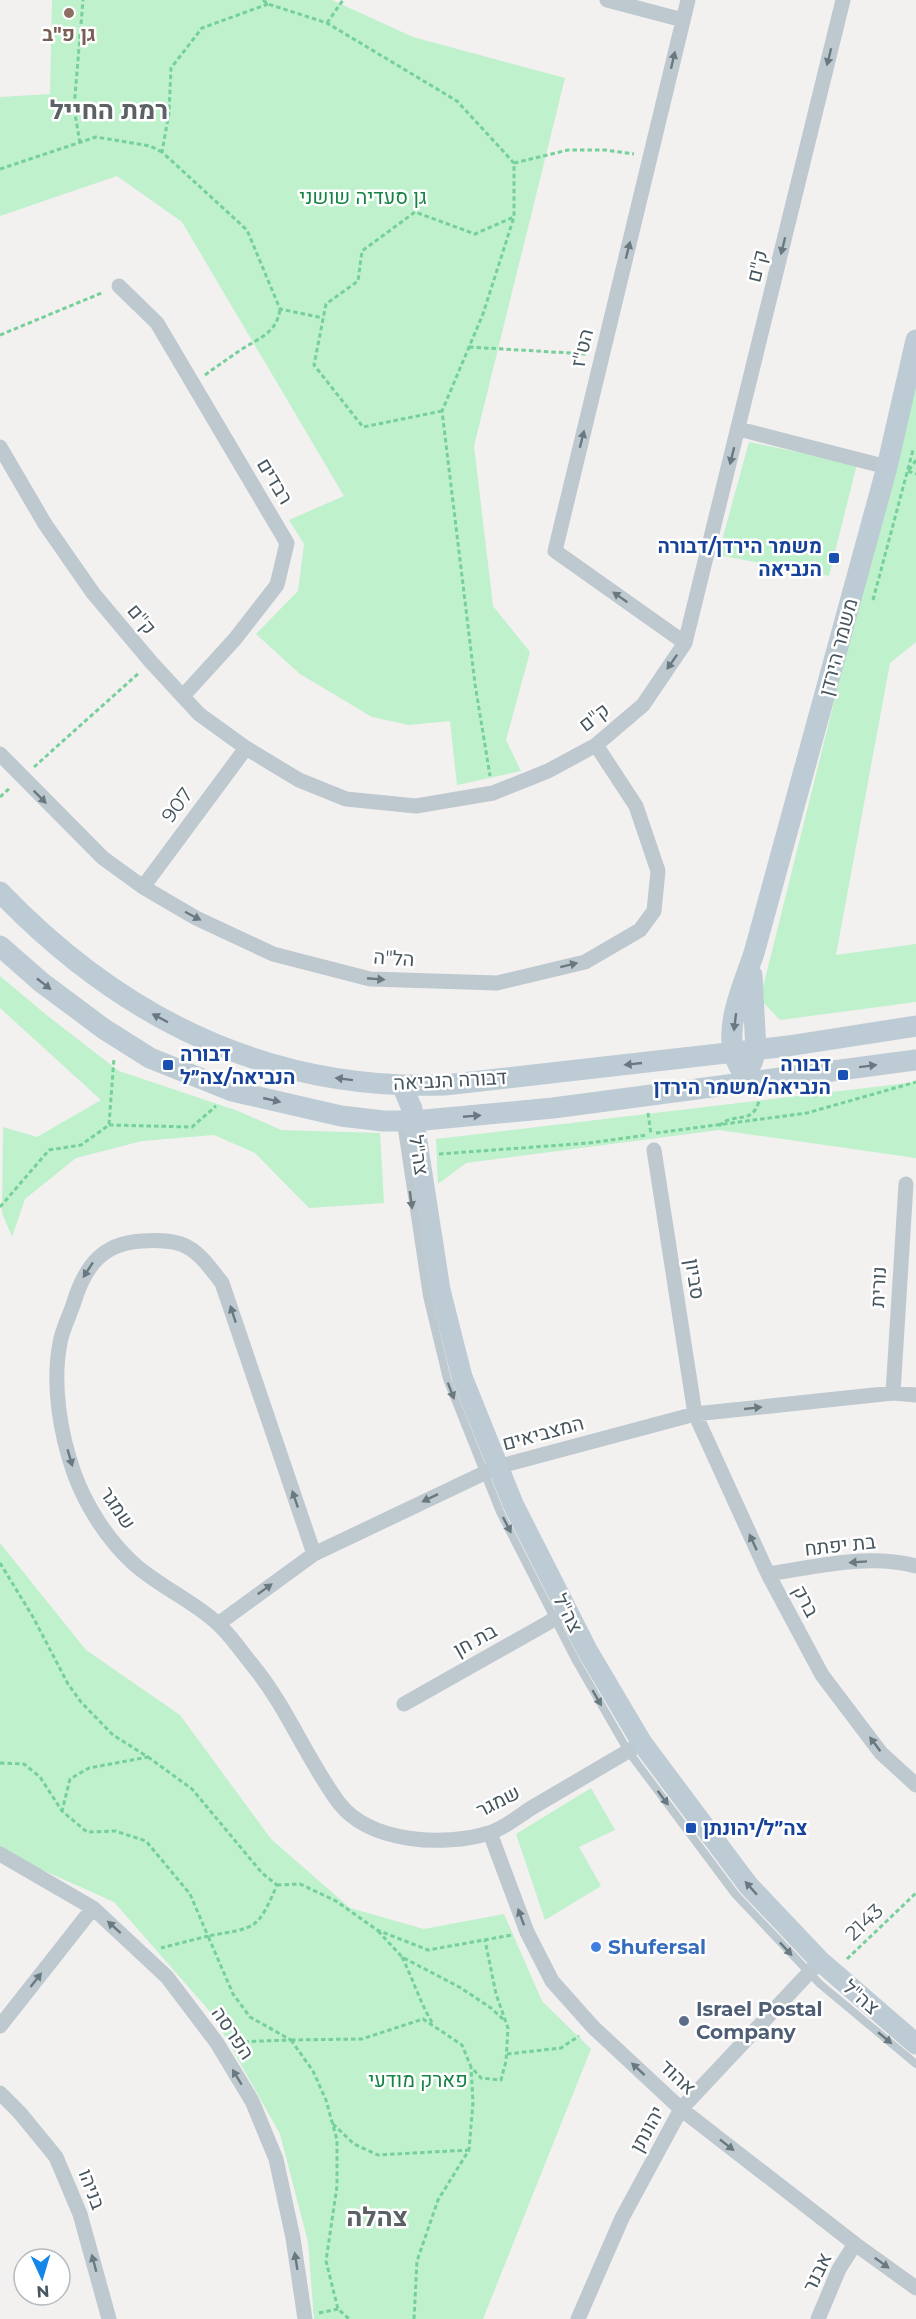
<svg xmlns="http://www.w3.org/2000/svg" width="916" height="2319" font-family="Montserrat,Heebo,sans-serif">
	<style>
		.green { fill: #bef1cc }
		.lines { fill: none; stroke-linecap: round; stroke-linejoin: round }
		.path { stroke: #75d09a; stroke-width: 3; stroke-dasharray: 4.5 3; stroke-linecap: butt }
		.lane { stroke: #bdc9cf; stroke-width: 8 }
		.street { stroke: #bdc9cf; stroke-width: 15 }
		.secondary { stroke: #bdcbd4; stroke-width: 21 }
		.oneway { fill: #6a7880 }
		.oneway2 { fill: #6a7981 }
		.education-dot { fill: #8d6e63; stroke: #fff; stroke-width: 2 }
		.transit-dot { fill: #1a4fb4; stroke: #fff; stroke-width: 2 }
		.shop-dot { fill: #3f7fe0; stroke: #fff; stroke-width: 2 }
		.service-dot { fill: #5c6f8a; stroke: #fff; stroke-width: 2 }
		.labels { text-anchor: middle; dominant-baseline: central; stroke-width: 5; stroke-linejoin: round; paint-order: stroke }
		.education-label { font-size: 20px; font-weight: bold; fill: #785e54; stroke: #fff }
		.park-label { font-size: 20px; fill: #158341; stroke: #fff }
		.street-label { font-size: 20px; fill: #47565e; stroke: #fff }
		.transit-label { font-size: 20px; font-weight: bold; fill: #164399; stroke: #fff; text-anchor: end }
		.shop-label { font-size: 20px; font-weight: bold; fill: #366cbe; stroke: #fff; text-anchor: start }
		.service-label { font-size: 20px; font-weight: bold; fill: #4e5e75; stroke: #fff; text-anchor: start }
		.district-label { font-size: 26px; font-weight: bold; fill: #5c6165; stroke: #fff }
	</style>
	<rect width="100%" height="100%" fill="#f3f0f0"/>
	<path class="green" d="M 52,0 L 332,0 L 413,37 L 565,78 L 474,446 L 493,606 L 530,652 L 506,740 L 521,771 L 457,785 L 450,721 L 409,725 L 372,717 L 300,674 L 256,634 L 298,591 L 304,544 L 289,520 L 344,496 L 182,222 L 117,176 L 0,216 L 0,97 L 50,94 Z
		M 916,373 L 916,642 L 890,663 L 836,955 L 916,944 L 916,1002 L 780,1020 L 760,999 Z
		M 749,442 L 857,464 L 829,576 L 718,555 Z
		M 0,976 L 49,1017 L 119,1071 L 238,1111 L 281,1130 L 380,1133 L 384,1203 L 309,1208 L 255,1153 L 214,1135 L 142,1141 L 76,1158 L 25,1199 L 12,1237 L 2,1213 L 3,1127 L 37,1137 L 101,1100 L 0,1008 Z
		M 916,1082 L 916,1158 L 719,1130 L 466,1163 L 438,1184 L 436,1139 Z
		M 0,1543 L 86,1650 L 180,1715 L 271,1839 L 350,1908 L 424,1929 L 504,1914 L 542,2001 L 591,2049 L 483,2319 L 314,2319 L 308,2242 L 280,2134 L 213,2015 L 114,1902 L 0,1851 Z
		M 591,1788 L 615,1830 L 579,1847 L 601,1886 L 545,1920 L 516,1834 Z"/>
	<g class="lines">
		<path class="path" d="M 263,0 L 268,4 L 327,23 L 457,101 L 514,163 L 514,217 L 483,314 L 442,411 L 475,684 L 490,776
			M 268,4 L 202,28 L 171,68 L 169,113 L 162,152 L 247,230 L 280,309 L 323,318
			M 327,23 L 343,0
			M 80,143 L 74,108 L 83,0
			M 514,163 L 568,150 L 605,150 L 634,154
			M 0,169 L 96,137 L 150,146 L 162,152
			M 0,335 L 104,292
			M 469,347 L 587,354
			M 205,375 C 217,366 229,358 242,349 C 259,338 277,333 280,309
			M 442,411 L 363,427 L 314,365 L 326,304 L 358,281 L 362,251 L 415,212 L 475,234 L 514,217
			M 909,470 L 916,460
			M 908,471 L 916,474
			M 873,600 L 913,450
			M 34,767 L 139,673
			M 0,797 L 11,787
			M 648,1113 L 651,1134
			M 109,1125 L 192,1127 L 216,1106
			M 719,1126 C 734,1111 752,1126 759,1101
			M 656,1133 L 807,1113 L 916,1082
			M 439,1154 L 589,1143 L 647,1135
			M 0,1207 L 49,1150 L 81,1145 L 109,1125 L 114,1058
			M 0,1563 L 33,1617 L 68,1684 L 81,1702 L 113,1735 L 148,1757 L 89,1768 L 70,1779 L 62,1811
			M 148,1757 L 192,1789 L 262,1873 L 277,1885 C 257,1931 257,1927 208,1936 L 233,1994 L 250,2017 L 291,2040 L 234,2042
			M 0,1763 L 24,1764 L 40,1777 L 62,1811 L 87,1832 L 115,1831 L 146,1841 L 190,1894 L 208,1936 L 161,1948
			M 277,1885 L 300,1884 L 336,1901 L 377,1930 L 428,1950 L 512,1935
			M 378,1931 L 402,1957 L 461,1988 L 491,2008 L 504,2020
			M 402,1957 C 413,1979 420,2003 433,2024
			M 847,1959 L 916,1893
			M 291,2040 L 362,2039 L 423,2019 L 462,2045 L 471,2067 L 481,2078 L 501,2080 L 506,2061 L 508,2028 L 496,1994 L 485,1940
			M 291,2040 L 313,2071 L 326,2100 L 337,2140 L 337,2186 L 326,2261 L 338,2309 L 349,2319
			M 507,2054 L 561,2048 L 579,2036
			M 333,2124 L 354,2144 L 378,2155 L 469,2150
			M 319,2313 L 338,2309
			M 414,2319 L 417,2261 L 438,2200 L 469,2150 L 473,2102 L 471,2068"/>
		<path class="lane" d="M 401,1123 L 427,1296 L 447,1379 L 500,1512 L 575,1659 L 628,1751 L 735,1894 L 820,1984 L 916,2064"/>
		<path class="street" d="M 607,0 L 683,20
			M 119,286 L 157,323 L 287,543 L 277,585 L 235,639 L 183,696
			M 739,429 L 887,467
			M 0,447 L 45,524 L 93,593 L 151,662 L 199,714 L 246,748 L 299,780 L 346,799 L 416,806 L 493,793 L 548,771 L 596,745 L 643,705 L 685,643 L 843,0
			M 685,643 L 555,551 L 688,0
			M 0,754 L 103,858 L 143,887 L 196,918 L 273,954 L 370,979 L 497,983 L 585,962 L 640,930 L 654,911 L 658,871 L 636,806 L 596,745
			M 143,887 L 246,748
			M 654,1150 L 695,1414 L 768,1574 L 822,1675 L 881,1753 L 916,1785
			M 893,1393 L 906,1184
			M 314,1554 L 222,1283 C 196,1249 188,1238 142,1241 C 101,1243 84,1268 73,1305 C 69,1317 62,1330 60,1343 C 52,1384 60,1433 74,1473 C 86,1506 107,1539 133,1563 C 158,1586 192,1600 217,1623 C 231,1635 242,1653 254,1667 C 288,1709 307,1760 339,1803 C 370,1843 444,1847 489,1833 C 504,1829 520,1815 533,1807 C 569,1786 606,1764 642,1743
			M 768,1574 C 816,1567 868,1553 916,1566
			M 218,1624 L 314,1554 L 497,1467 L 695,1414 L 893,1393 L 916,1395
			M 404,1704 L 567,1612
			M 490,1833 L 527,1932 L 552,1981 L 593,2027 L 681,2109 L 855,2244 L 916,2288
			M 0,1854 L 93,1908 L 167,1977 L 217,2043 L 252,2101 L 276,2159 L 293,2238 L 305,2319
			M 0,2026 L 93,1908
			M 0,2093 L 20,2113 L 56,2157 L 80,2214 L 109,2319
			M 578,2319 L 622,2218 L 681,2109 L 820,1961
			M 818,2319 L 839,2269 L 855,2244"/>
		<path class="secondary" d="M 0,892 C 121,1018 267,1091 445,1085 L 788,1046 L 916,1026
			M 0,946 L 41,982 L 104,1029 L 150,1058 L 232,1091 L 341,1116 L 383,1121 L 414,1121 L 553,1108 L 916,1060
			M 752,975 L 756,1050 L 752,1063
			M 747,1082 C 743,1072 735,1061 733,1051 C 727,1019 744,983 754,953 L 887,467 L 916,340
			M 402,1085 L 412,1109 L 440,1290 L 462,1377 L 513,1504 L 587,1650 L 642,1743 L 748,1885 L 820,1961 L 916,2044"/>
	</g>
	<defs><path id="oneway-solid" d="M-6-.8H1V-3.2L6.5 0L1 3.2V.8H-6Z" transform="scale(1.5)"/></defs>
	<g class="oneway">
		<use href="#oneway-solid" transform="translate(829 57) rotate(104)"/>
		<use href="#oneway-solid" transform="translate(673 60) rotate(-77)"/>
		<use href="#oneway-solid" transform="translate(783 246) rotate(104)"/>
		<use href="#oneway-solid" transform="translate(628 250) rotate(-76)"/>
		<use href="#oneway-solid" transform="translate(582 439) rotate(-76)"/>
		<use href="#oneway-solid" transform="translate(732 456) rotate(104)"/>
		<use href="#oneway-solid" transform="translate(620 597) rotate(-145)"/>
		<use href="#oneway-solid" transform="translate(672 662) rotate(125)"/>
		<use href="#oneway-solid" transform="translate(40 797) rotate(45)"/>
		<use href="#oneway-solid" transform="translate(193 916) rotate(28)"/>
		<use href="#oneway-solid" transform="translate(569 965) rotate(-14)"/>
		<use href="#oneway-solid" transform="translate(376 979) rotate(5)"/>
		<use href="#oneway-solid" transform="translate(411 1200) rotate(82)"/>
		<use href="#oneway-solid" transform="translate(88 1270) rotate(123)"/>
		<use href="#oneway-solid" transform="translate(233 1314) rotate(-108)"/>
		<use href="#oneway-solid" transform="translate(451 1391) rotate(69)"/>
		<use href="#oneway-solid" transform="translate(753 1408) rotate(-6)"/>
		<use href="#oneway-solid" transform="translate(70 1458) rotate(74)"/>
		<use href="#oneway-solid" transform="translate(430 1498) rotate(154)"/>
		<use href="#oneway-solid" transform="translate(295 1499) rotate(-109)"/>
		<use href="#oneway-solid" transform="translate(507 1525) rotate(63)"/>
		<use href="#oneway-solid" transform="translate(753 1542) rotate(-115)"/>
		<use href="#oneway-solid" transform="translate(858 1562) rotate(176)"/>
		<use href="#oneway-solid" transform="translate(265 1589) rotate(-36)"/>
		<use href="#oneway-solid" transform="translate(597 1698) rotate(60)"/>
		<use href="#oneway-solid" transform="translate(875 1744) rotate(-127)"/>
		<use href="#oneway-solid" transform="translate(663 1798) rotate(53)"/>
		<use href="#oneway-solid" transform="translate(521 1917) rotate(-110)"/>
		<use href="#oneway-solid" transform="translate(114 1927) rotate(-138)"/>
		<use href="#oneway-solid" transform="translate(786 1949) rotate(47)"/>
		<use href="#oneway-solid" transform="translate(36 1980) rotate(-52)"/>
		<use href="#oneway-solid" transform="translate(885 2038) rotate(40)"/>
		<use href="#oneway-solid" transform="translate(638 2069) rotate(-137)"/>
		<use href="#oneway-solid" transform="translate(237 2077) rotate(-121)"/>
		<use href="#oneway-solid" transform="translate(727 2145) rotate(38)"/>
		<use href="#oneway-solid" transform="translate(296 2261) rotate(-99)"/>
		<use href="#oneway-solid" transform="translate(94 2263) rotate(-105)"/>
		<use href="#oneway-solid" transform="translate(882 2263) rotate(36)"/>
	</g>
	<g class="oneway2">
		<use href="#oneway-solid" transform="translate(44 984) rotate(38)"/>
		<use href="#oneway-solid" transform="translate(160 1018) rotate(-152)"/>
		<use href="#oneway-solid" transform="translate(735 1022) rotate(97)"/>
		<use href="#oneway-solid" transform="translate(633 1064) rotate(174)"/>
		<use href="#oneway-solid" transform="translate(868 1066) rotate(-7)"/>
		<use href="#oneway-solid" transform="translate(344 1079) rotate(-173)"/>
		<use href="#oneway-solid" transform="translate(272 1100) rotate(13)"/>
		<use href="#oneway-solid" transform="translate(472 1116) rotate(-5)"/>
		<use href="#oneway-solid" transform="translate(751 1888) rotate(-132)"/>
	</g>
	<circle class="education-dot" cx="69" cy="13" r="6"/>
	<g class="transit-dot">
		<rect x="828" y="552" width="12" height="12" rx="3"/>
		<rect x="162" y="1059" width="12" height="12" rx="3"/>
		<rect x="837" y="1069" width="12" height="12" rx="3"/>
		<rect x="685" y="1822" width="12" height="12" rx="3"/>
	</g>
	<circle class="shop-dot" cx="596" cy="1947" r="6"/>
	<circle class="service-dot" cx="684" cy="2021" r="6"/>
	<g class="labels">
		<g class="education-label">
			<text x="69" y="34">גן פ"ב</text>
		</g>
		<g class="park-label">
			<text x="363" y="197">גן סעדיה שושני</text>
			<text x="418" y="2080">פארק מודעי</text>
		</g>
		<g class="street-label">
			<text transform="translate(757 266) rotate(-76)">ק"ם</text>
			<text transform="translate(582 348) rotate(-76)">הט"ז</text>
			<text transform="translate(275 481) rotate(59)">רבדים</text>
			<text transform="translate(142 619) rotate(50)">ק"ם</text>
			<text transform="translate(838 647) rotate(-75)">משמר הירדן</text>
			<text transform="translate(594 717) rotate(-38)">ק"ם</text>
			<text transform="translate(177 805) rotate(-53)">907</text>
			<text transform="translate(394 958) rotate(4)">הל"ה</text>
			<text transform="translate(450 1080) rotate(-3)">דבורה הנביאה</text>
			<text transform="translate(419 1155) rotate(81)">צה"ל</text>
			<text transform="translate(695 1279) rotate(81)">סביון</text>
			<text transform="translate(878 1287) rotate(-87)">נורית</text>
			<text transform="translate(543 1433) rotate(-15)">המצביאים</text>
			<text transform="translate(118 1508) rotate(56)">שמגר</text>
			<text transform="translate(840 1545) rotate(-6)">בת יפתח</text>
			<text transform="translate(806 1601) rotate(62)">ברק</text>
			<text transform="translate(568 1613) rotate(63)">צה"ל</text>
			<text transform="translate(475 1640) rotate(-29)">בת חן</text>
			<text transform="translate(498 1801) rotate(-27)">שמגר</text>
			<text transform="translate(864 1922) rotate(-43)">2143</text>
			<text transform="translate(861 1997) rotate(41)">צה"ל</text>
			<text transform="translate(233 2033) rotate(56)">הפרסה</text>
			<text transform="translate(678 2077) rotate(43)">אהוד</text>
			<text transform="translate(647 2129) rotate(-61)">יהונתן</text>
			<text transform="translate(92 2189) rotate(69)">בניהו</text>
			<text transform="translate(817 2272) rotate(-64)">אבנר</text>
		</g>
		<g class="transit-label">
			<text x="822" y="546">משמר הירדן/דבורה<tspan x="822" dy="23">הנביאה</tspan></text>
			<text x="180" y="1054" text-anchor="start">דבורה<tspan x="180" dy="23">הנביאה/צה״ל</tspan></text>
			<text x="831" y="1064">דבורה<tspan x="831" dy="23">הנביאה/משמר הירדן</tspan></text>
			<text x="703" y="1828" text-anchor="start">צה״ל/יהונתן</text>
		</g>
		<g class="shop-label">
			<text x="608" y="1947">Shufersal</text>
		</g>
		<g class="service-label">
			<text x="696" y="2009">Israel Postal<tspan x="696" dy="23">Company</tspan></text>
		</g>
		<g class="district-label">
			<text x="109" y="110">רמת החייל</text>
			<text x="377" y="2217">צהלה</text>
		</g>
	</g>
	<g transform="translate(42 2277) rotate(176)"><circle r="28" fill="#ffffff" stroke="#b5bbbf" stroke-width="1.5"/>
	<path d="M0-4.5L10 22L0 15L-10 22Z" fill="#1486e9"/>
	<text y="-9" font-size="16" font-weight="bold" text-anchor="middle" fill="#47565e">N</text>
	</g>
</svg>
